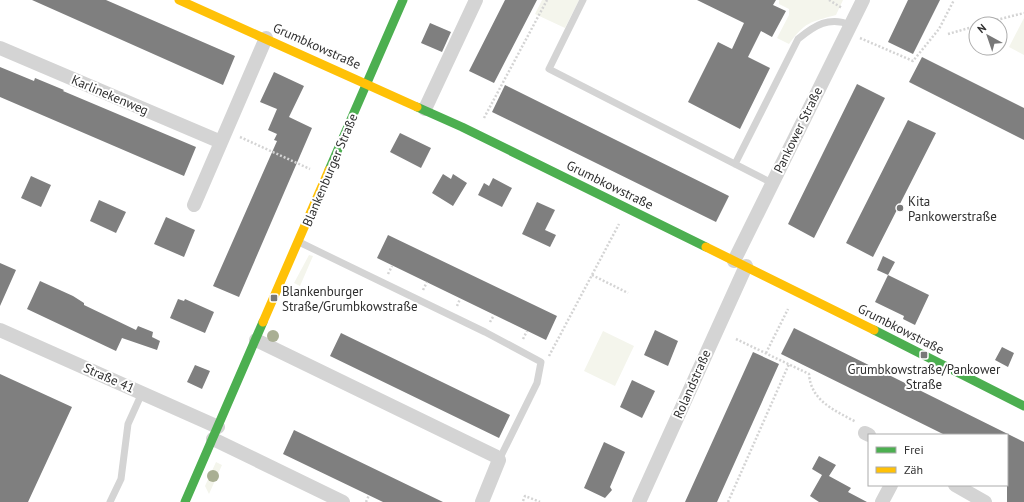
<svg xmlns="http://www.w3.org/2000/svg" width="1024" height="502" font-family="'PT Sans',sans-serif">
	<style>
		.green { fill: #f4f5ec }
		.building { fill: #7f7f7f }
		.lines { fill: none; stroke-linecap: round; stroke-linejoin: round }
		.path { stroke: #d4d4d4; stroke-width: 2.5; stroke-dasharray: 2 2; stroke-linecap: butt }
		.lane { stroke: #d4d4d4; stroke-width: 7 }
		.street { stroke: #d4d4d4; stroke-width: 14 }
		.fast { stroke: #4caf50; stroke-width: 9 }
		.slow { stroke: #ffc107; stroke-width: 9 }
		.tree { fill: #a9af93 }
		.poi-dot { fill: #787878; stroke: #fff; stroke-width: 1.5 }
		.labels { text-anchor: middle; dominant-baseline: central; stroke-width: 4; stroke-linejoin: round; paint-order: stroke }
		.street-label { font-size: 13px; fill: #2f2f2f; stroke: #fff }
		.poi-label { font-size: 13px; fill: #2f2f2f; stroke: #fff; text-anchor: start }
	</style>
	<rect width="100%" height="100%" fill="#fff"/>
	<path class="green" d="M 542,0 L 579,0 L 565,28 L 535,14 Z
		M 779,0 L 843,0 L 836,15 C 810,22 805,22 789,44 L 777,38 L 789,15 L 789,9 L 779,4 Z
		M 1024,18 L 1024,55 L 1009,47 Z
		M 309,255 L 313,256 L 300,286 L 294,283 Z
		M 603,331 L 634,346 L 615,386 L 584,371 Z
		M 216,462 L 222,465 L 209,494 L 205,486 Z"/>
	<path class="building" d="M 32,0 L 106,0 L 235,56 L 223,85 Z
		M 505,0 L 537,0 L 494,83 L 469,71 Z
		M 697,0 L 776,0 L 773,5 L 786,11 L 772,37 L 761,31 L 748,57 L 770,68 L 740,129 L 688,102 L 718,42 L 732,49 L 744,23 Z
		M 908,0 L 940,0 L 913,54 L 888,42 Z
		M 430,23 L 451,32 L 442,52 L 421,43 Z
		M 922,57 L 1024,108 L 1024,140 L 909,82 Z
		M 0,67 L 34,81 L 35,78 L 64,90 L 63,91 L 196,147 L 184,176 L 0,97 Z
		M 274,72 L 304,86 L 289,117 L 312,128 L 239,297 L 213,286 L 277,141 L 274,140 L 277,134 L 268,130 L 277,109 L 260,102 Z
		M 857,84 L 885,98 L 814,238 L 788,224 Z
		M 505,85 L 729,196 L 716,222 L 492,112 Z
		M 908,120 L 936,133 L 873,257 L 846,243 Z
		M 400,133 L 431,148 L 421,168 L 390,152 Z
		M 443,174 L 451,179 L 453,174 L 467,183 L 453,206 L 432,193 Z
		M 31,176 L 51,185 L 41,207 L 21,198 Z
		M 493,178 L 512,188 L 502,207 L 478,195 L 484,183 L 489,186 Z
		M 99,200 L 126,212 L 116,233 L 90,221 Z
		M 537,202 L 555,210 L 545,230 L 556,235 L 550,247 L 522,234 Z
		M 166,217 L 195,230 L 184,257 L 154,244 Z
		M 388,235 L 557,316 L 546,340 L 377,258 Z
		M 883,256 L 895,262 L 888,275 L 877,270 Z
		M 0,263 L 16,270 L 0,306 Z
		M 888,275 L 929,295 L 915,325 L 903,319 L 904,316 L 875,302 Z
		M 40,281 L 73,296 L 84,303 L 84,305 L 136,330 L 138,326 L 153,332 L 152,337 L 160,341 L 157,350 L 122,338 L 116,351 L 27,309 Z
		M 178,299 L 184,301 L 185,299 L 214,312 L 205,333 L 170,318 Z
		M 794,328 L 1024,442 L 1024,502 L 1007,502 L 1007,435 L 945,435 L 781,354 Z
		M 655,330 L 678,341 L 668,366 L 644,355 Z
		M 341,333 L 510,415 L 499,438 L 330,356 Z
		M 1002,347 L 1014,353 L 1008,367 L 995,360 Z
		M 753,352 L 779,364 L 717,502 L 685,502 Z
		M 195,365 L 210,371 L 202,389 L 187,382 Z
		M 0,374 L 72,407 L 28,502 L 0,502 Z
		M 632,380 L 655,391 L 642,418 L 620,407 Z
		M 294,430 L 443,502 L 383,502 L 283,454 Z
		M 604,442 L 625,452 L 610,487 L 612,490 L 605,498 L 584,488 Z
		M 819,456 L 836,465 L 829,476 L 851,488 L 848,492 L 867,502 L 819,502 L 810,496 L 822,475 L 812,469 Z"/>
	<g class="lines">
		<path class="path" d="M 829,0 L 842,8
			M 981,24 L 1024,13
			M 948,34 L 976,26
			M 860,38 L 913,61 L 939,29 L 954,0
			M 484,118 L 547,0
			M 240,137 L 310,169
			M 388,274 L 392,266
			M 592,275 L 628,293
			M 423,290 L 427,282
			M 457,306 L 460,299
			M 490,322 L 494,315
			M 523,339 L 527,331
			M 736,339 L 809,374 C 811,401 834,410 856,422
			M 766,353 L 788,309
			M 549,356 L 619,224
			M 523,501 L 525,496 L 540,502
			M 366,502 L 369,495
			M 728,502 L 789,364"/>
		<path class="lane" d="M 583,0 L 549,69 L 772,183
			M 735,164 L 798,39 C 815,25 829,16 851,25
			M 299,242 L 485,332 L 541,362 L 537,383 L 499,460
			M 110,502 L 121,479 L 128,424 L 142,393"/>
		<path class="street" d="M 0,48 L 221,142
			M 425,109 L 476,0
			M 194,205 L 266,38
			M 734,261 L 863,0
			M 0,330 L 218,427
			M 256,340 L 495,456 L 499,460 L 482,502
			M 865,433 L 869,435
			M 213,439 L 343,502
			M 955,485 L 985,502
			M 639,502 L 746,266
			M 882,502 L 891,485"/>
		<path class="fast" d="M 417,107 L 462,127 L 706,247
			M 329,170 L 403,0
			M 874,330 L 1024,406
			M 185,502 L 263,322"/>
		<path class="slow" d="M 179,0 L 417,107
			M 706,247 L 874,330
			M 263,322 L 329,170"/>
	</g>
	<g class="tree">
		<circle cx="273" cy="336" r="6"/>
		<circle cx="213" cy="476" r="6"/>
	</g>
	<g class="poi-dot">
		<circle cx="900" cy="208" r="4"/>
		<rect x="270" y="294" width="8" height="8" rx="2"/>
		<rect x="920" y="351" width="8" height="8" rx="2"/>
	</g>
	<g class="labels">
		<g class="street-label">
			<text transform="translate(317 46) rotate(24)">Grumbkowstraße</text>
			<text transform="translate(110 95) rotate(23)">Karlinekenweg</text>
			<text transform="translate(798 130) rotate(-64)">Pankower Straße</text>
			<text transform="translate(330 170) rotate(-67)">Blankenburger Straße</text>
			<text transform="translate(610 185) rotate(26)">Grumbkowstraße</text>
			<text transform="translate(901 329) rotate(27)">Grumbkowstraße</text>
			<text transform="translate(109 378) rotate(24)">Straße 41</text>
			<text transform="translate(692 384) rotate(-66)">Rolandstraße</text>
		</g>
		<g class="poi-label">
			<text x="908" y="201">Kita<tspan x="908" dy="15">Pankowerstraße</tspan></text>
			<text x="282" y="291">Blankenburger<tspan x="282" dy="15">Straße/Grumbkowstraße</tspan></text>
			<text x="924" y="369" text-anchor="middle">Grumbkowstraße/Pankower<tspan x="924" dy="15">Straße</tspan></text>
		</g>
	</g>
	<rect x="868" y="434" width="140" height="52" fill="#ffffff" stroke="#acacac"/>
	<rect x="876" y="447" width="20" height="6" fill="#4caf50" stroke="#acacac"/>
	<text x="904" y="454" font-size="12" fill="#2f2f2f">Frei</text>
	<rect x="876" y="467" width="20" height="6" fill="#ffc107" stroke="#acacac"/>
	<text x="904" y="474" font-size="12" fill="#2f2f2f">Zäh</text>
	<g transform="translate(988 36) rotate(320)"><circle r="19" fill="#ffffff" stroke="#acacac"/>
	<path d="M0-3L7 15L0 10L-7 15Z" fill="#787878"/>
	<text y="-6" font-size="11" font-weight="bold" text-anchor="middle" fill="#2f2f2f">N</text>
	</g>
</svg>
